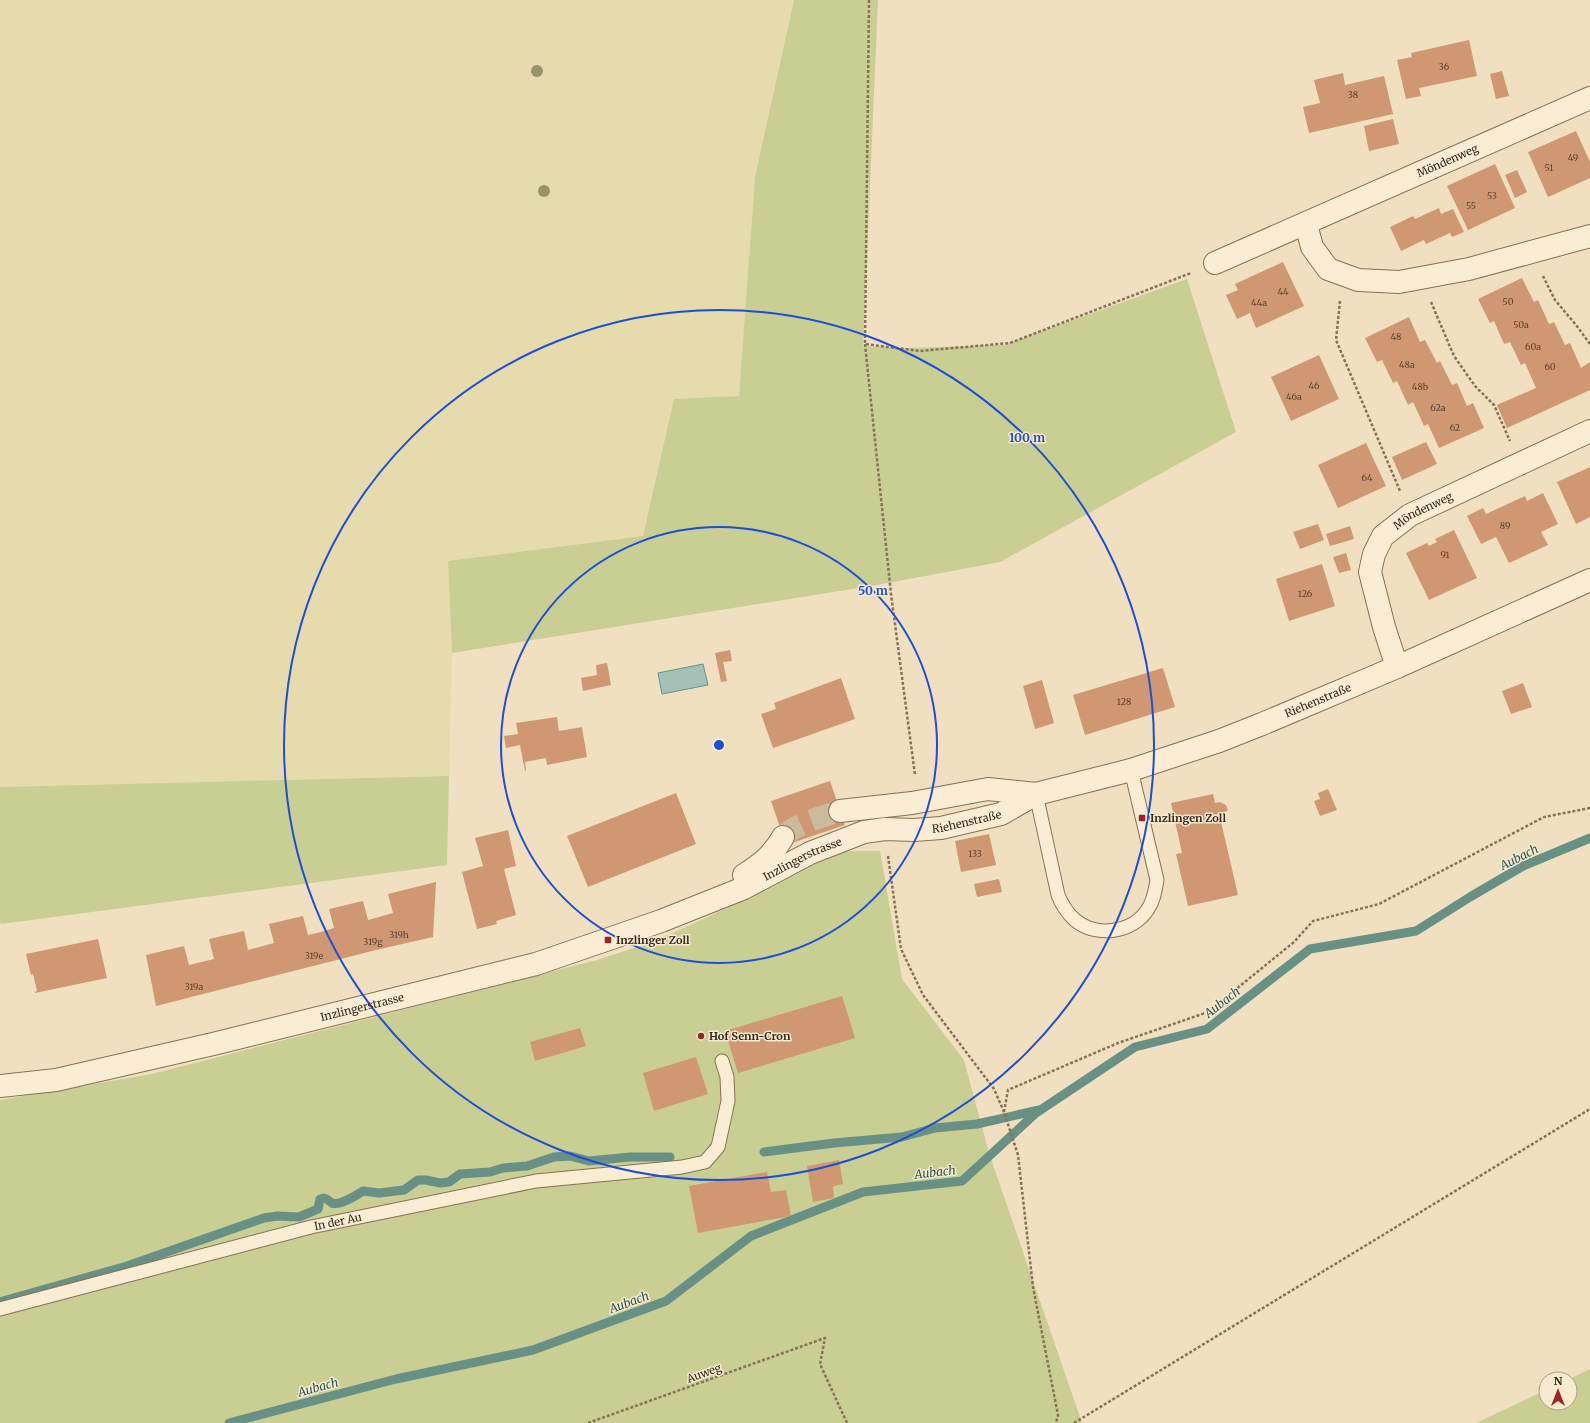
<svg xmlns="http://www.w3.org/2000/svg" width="1590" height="1423" font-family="Merriweather,serif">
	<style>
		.farmland { fill: #e6dbac }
		.green { fill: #c9ce93 }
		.water { fill: #a3c1b7; stroke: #699085 }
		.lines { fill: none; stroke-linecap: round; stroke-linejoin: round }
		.stream { stroke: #699085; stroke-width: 9 }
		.building { fill: #d09773 }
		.tertiary-tunnel { stroke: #cbbb9e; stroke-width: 22; stroke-dasharray: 22 11; stroke-linecap: butt }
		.service-casing { stroke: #897057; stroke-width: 15 }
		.minor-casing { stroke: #897057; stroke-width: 24 }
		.tertiary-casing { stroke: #897057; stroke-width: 24 }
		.path { stroke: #897057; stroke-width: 2.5; stroke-dasharray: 3 2; stroke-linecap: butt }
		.service { stroke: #faedd3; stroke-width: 13 }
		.minor { stroke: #faedd3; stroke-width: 22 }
		.tertiary { stroke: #faedd3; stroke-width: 22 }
		.tree { fill: #959469 }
		.ring { fill: none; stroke: #1d4ed8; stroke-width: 2 }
		.poi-dot { fill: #9b2428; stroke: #f7eacf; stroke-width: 1.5 }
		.labels { text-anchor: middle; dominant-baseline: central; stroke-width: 3; stroke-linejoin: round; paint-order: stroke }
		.number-label { font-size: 9px; fill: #5e4432 }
		.street-label { font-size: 11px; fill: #38291c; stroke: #f7eacf }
		.poi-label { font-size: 11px; font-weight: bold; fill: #38291c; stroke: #f7eacf; text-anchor: start }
		.water-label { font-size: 12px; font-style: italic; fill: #2a5954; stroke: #f7eacf }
		.centre { fill: #1d4ed8; stroke: #f7eacf; stroke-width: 2 }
		.ring-label { font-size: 12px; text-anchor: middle; font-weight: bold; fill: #1d4ed8; stroke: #f7eacf; stroke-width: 3; stroke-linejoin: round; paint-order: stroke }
	</style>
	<rect width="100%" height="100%" fill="#f0e0bf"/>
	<path class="farmland" d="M 0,0 L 794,0 L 755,177 L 739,396 L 674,399 L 643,536 L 448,561 L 452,653 L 449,776 L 0,787 Z"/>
	<path class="green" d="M 794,0 L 878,0 L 863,346 L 906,348 L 1004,345 L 1187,279 L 1236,432 L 1000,562 L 877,585 L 452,653 L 448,561 L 643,536 L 674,399 L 739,396 L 755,177 Z
		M 449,776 L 447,865 L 1,924 L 0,922 L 0,787 Z
		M 838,851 L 880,851 L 902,979 L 964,1060 L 989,1153 L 1082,1423 L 0,1423 L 0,1100 L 152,1074 L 597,960 L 655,941 L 712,915 Z
		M 1590,1369 L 1590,1423 L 1476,1423 L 1546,1390 L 1546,1403 L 1570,1403 L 1570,1379 L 1569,1379 Z"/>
	<path class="water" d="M 703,664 L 708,685 L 662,694 L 658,673 Z"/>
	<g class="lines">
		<path class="stream" d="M 764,1152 L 834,1143 L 902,1137 L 935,1128 L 977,1124 L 1039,1110
			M 0,1302 L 127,1266 L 264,1218 L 277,1216 L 299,1217 L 318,1209 L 320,1199 L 324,1198 C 328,1199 329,1201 332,1203 C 339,1206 357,1195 363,1191 L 379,1193 L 404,1190 L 418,1180 L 426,1180 L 440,1183 L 449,1182 L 460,1174 L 490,1172 L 503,1168 L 527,1166 L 554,1157 L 570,1156 L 589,1161 L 630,1157 L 670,1157
			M 229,1423 L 396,1379 L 533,1350 L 666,1301 L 751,1236 L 863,1192 L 962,1181 L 1036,1113 L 1135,1047 L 1207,1029 L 1310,949 L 1416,931 L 1470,897 L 1523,866 L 1590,838"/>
	</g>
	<path class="building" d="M 1469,40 L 1477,76 L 1419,88 L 1421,96 L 1406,99 L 1397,60 L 1412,57 L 1411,53 Z
		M 1502,71 L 1509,96 L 1496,99 L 1490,74 Z
		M 1343,73 L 1345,85 L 1384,76 L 1393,114 L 1309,133 L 1303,107 L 1320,103 L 1314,80 Z
		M 1393,119 L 1399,144 L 1369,151 L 1364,126 Z
		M 1576,131 L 1590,162 L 1590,178 L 1548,197 L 1528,152 Z
		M 1495,164 L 1515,208 L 1468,230 L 1447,186 Z
		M 1517,170 L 1527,192 L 1515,198 L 1505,175 Z
		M 1439,208 L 1441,214 L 1453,209 L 1464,232 L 1452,237 L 1450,233 L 1426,244 L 1424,240 L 1401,251 L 1390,227 L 1413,216 L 1415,219 Z
		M 1283,262 L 1304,306 L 1256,328 L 1250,313 L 1237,319 L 1226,295 L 1238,290 L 1235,284 Z
		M 1522,278 L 1534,302 L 1538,300 L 1549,324 L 1554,322 L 1565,345 L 1570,343 L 1581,368 L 1590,362 L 1590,390 L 1507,428 L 1497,405 L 1536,388 L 1525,363 L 1521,365 L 1510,342 L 1504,344 L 1494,321 L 1490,323 L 1478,299 Z
		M 1409,317 L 1420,342 L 1425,340 L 1437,363 L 1440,361 L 1452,385 L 1457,383 L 1467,406 L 1473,403 L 1484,428 L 1439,448 L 1428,424 L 1424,426 L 1413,402 L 1408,405 L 1397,381 L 1393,383 L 1382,360 L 1377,362 L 1365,338 Z
		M 1319,355 L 1339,399 L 1291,421 L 1271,377 Z
		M 1426,442 L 1437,464 L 1402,480 L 1392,457 Z
		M 1366,443 L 1386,486 L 1338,508 L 1318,465 Z
		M 1590,467 L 1590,517 L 1576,524 L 1557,482 Z
		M 1543,493 L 1558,524 L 1541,532 L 1548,545 L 1509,563 L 1496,537 L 1481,544 L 1467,516 L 1483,508 L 1486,514 L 1525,496 L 1527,501 Z
		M 1318,524 L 1324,540 L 1300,549 L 1293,532 Z
		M 1350,526 L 1354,539 L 1330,546 L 1326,534 Z
		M 1454,530 L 1477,578 L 1429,600 L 1406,553 L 1427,543 L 1429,546 L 1437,542 L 1435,539 Z
		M 1346,553 L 1351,570 L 1339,573 L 1333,557 Z
		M 1322,564 L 1335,606 L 1289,621 L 1276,579 Z
		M 730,650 L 732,661 L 723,662 L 727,681 L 721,682 L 715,653 Z
		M 607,663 L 611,685 L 583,691 L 581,678 L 597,675 L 596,665 Z
		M 1163,668 L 1175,707 L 1085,735 L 1073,695 Z
		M 841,678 L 855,719 L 773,748 L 761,714 L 776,709 L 774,703 Z
		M 1042,680 L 1054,723 L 1035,729 L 1023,686 Z
		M 1523,683 L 1532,707 L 1511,714 L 1502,691 Z
		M 557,717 L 559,731 L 582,727 L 587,757 L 547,765 L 546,758 L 525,762 L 526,771 L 525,771 L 520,745 L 506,748 L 504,736 L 518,734 L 516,723 Z
		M 830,781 L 845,825 L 786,845 L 771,801 Z
		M 1328,789 L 1337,810 L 1320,816 L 1314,801 L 1320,799 L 1318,793 Z
		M 676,793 L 696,844 L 588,887 L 567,836 Z
		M 1213,794 L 1215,803 L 1220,802 L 1226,805 L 1228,811 L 1219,813 L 1238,895 L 1188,906 L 1176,854 L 1182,853 L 1171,803 Z
		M 508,830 L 516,866 L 504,869 L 516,915 L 496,921 L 497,924 L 477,929 L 462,872 L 483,866 L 475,838 Z
		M 989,834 L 996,865 L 961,872 L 955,841 Z
		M 999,879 L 1002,892 L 977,897 L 974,884 Z
		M 436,882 L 433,937 L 376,950 L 156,1006 L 146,955 L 184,946 L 189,965 L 214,959 L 209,939 L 244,931 L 248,950 L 274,943 L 269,924 L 303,916 L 308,935 L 321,932 L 334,928 L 329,909 L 363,901 L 368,920 L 393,913 L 388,894 Z
		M 98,939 L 107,978 L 35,993 L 35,992 L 37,991 L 33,974 L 31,975 L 26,954 Z
		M 842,996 L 855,1038 L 738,1073 L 725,1031 Z
		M 580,1028 L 586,1046 L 535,1061 L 530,1042 Z
		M 696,1057 L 708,1094 L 654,1111 L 643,1073 Z
		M 839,1160 L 843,1184 L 833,1186 L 834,1198 L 813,1202 L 807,1166 Z
		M 767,1172 L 771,1192 L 786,1190 L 791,1216 L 698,1233 L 689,1186 Z"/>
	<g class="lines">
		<path class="tertiary-tunnel" d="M 783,837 C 794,824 824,816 840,811"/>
		<defs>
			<g id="service">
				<path d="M 1036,794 L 1058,895 C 1062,905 1067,913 1075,920 C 1096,938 1133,933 1148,909 C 1154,900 1155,891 1157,880 L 1131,770"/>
				<path id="s1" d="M 0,1309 L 311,1227 L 536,1181 L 682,1167 L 705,1162 L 718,1147 L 728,1101 L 727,1077 L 722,1061"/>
			</g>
			<g id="minor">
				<path d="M 1306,224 L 1312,247 L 1328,269 L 1358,280 L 1399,282 L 1469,269 L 1590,236"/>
				<path id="s2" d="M 1215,263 L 1590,98"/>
				<path id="s3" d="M 1397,667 L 1384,627 L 1370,572 L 1374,554 L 1383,536 L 1410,515 L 1590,431"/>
			</g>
			<g id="tertiary">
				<path d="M 840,811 L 912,803 L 988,789 L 1036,794"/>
				<path d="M 744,875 C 761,864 772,856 783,837"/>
				<path id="s4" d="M 0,1086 L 56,1080 L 213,1044 L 536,964 L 661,921 L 744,888 L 810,853 L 864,832 L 885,829 L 914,830 L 941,828 L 1001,814 L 1036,794 L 1131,770 L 1219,741 L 1262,724 L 1397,667 L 1590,580"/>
			</g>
		</defs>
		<use href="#service" class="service-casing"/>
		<use href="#minor" class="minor-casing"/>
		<use href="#tertiary" class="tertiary-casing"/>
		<path class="path" d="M 869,0 L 865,344 L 920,351 L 1010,343 L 1191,273
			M 1543,276 L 1555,300 L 1576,325 L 1590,344
			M 1340,301 L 1336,340 L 1400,491
			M 1431,302 L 1454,356 L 1475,386 L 1494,405 L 1510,441
			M 865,344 L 891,594 L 915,775
			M 888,856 L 901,949 L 923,995 L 994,1089 L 1004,1112 L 1018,1155 L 1033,1287 L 1058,1415 L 1056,1423
			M 1004,1112 L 1008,1090 L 1118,1043 L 1208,1012 L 1294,942 L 1313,921 L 1379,904 L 1544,817 L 1590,808
			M 588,1423 L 825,1338 L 820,1364 L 847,1423
			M 1074,1423 L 1590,1109"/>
		<use href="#service" class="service"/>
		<use href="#minor" class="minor"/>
		<use href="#tertiary" class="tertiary"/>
	</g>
	<g class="tree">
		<circle cx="537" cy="71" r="6"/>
		<circle cx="544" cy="191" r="6"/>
	</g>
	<g class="ring">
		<circle cx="719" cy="745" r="218"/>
		<circle cx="719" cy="745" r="435"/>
	</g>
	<g class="poi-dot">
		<rect x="1138" y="814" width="8" height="8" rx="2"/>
		<rect x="604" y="936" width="8" height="8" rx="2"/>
		<circle cx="701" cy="1036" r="4"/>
	</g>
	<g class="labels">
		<g class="number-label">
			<text x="1444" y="66">36</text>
			<text x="1353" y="94">38</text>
			<text x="1573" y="157">49</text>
			<text x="1549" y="167">51</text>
			<text x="1492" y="195">53</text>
			<text x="1471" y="205">55</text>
			<text x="1283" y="291">44</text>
			<text x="1508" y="301">50</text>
			<text x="1259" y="302">44a</text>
			<text x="1521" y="324">50a</text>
			<text x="1396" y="336">48</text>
			<text x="1533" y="346">60a</text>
			<text x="1407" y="364">48a</text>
			<text x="1550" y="366">60</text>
			<text x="1314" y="385">46</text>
			<text x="1420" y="386">48b</text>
			<text x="1294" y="396">46a</text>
			<text x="1438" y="407">62a</text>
			<text x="1455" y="427">62</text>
			<text x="1367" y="477">64</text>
			<text x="1505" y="525">89</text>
			<text x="1445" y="554">91</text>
			<text x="1305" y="593">126</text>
			<text x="1124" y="701">128</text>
			<text x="975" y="853">133</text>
			<text x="399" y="934">319h</text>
			<text x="373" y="941">319g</text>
			<text x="314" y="955">319e</text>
			<text x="194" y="986">319a</text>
		</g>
		<g class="street-label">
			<text stroke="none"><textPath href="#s2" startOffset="254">Möndenweg</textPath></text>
			<text stroke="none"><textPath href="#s3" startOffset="185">Möndenweg</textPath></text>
			<text stroke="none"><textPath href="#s4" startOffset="1381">Riehenstraße</textPath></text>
			<text stroke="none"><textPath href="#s4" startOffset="1008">Riehenstraße</textPath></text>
			<text stroke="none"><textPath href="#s4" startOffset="837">Inzlingerstrasse</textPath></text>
			<text stroke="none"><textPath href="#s4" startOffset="371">Inzlingerstrasse</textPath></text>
			<text stroke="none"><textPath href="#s1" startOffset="349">In der Au</textPath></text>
			<text transform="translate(704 1373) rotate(-20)">Auweg</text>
		</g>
		<g class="poi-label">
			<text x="1150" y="818">Inzlingen Zoll</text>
			<text x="616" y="940">Inzlinger Zoll</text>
			<text x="709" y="1036">Hof Senn-Cron</text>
		</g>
		<g class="water-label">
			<text transform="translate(1519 857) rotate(-27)">Aubach</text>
			<text transform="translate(1222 1002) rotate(-38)">Aubach</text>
			<text transform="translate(935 1172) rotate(-6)">Aubach</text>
			<text transform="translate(629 1302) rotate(-20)">Aubach</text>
			<text transform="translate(318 1387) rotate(-15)">Aubach</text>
		</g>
	</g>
	<circle cx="719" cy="745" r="6" class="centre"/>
	<g class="ring-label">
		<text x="1027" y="442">100 m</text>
		<text x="873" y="595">50 m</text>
	</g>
	<g transform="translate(1558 1391)"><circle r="19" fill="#f7eacf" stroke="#ab9d87"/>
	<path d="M0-3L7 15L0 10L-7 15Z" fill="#9b2428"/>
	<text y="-6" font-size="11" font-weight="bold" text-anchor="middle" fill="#38291c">N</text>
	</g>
</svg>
